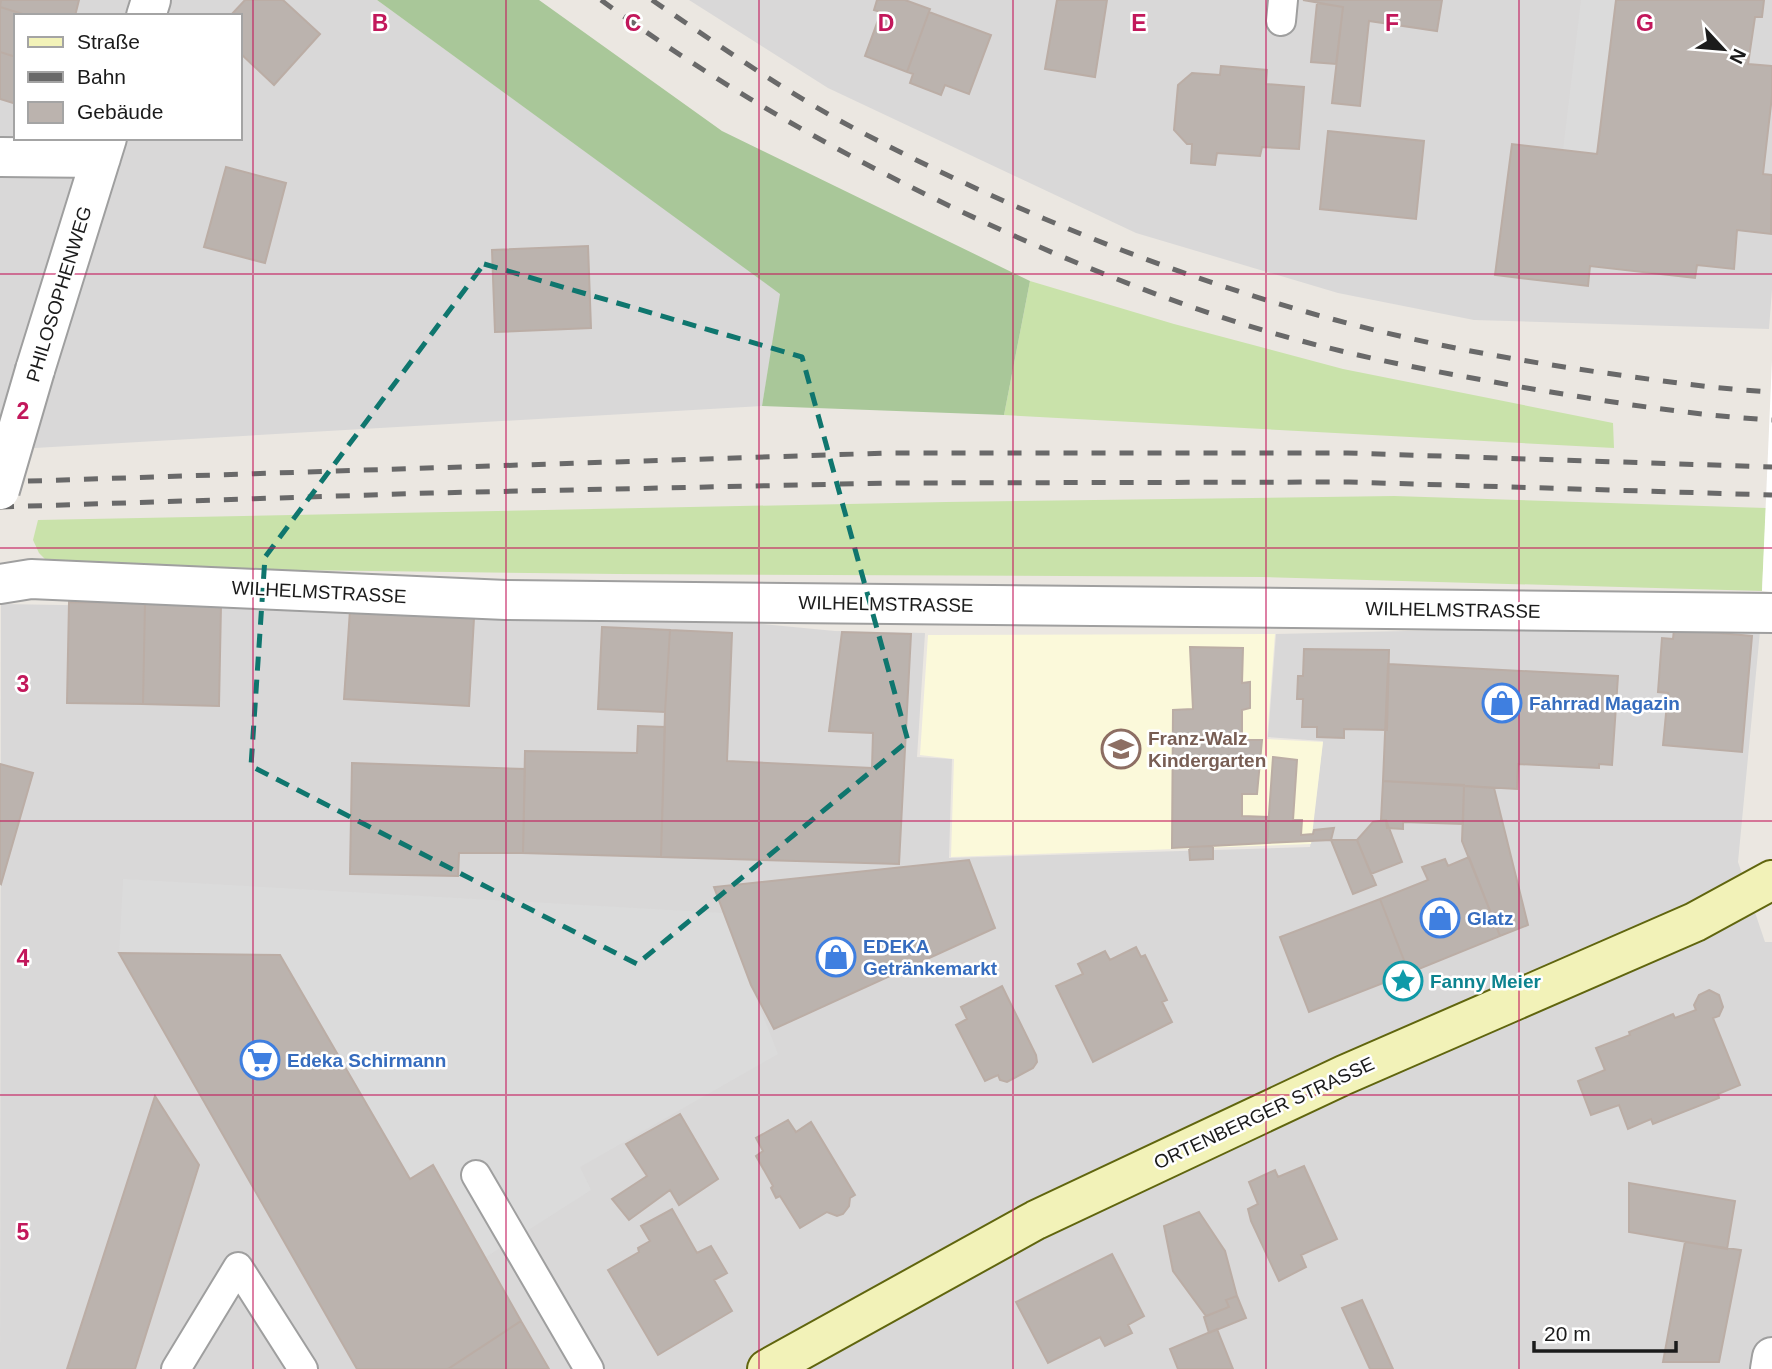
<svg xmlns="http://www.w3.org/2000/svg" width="1772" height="1369" font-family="Helvetica,sans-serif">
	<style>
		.residential { fill: #d9d8d8; fill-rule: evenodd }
		.education { fill: #fbf9da }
		.grass { fill: #c9e2aa }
		.forest { fill: #a9c799 }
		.parking { fill: #dbdbdb }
		.pier { fill: #fff }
		.building { fill: #bbb3ae; stroke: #bbada5; stroke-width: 2 }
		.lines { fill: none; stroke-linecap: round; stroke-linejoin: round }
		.service-casing { stroke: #9f9f9f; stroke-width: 32 }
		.minor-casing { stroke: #9f9f9f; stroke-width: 42 }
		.tertiary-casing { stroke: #9f9f9f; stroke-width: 42 }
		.secondary-casing { stroke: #60650e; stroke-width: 42 }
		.service { stroke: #fff; stroke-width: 28 }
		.minor { stroke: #fff; stroke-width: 38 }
		.tertiary { stroke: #fff; stroke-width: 38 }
		.secondary { stroke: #f2f2b8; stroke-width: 38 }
		.rail { stroke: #696969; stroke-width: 5; stroke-dasharray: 14 14; stroke-linecap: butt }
		.minor-bridge-casing { stroke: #9f9f9f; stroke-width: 42; stroke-linecap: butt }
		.minor-bridge { stroke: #fff; stroke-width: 38 }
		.marked { fill: none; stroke: #0f766e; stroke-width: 5; stroke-dasharray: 14 9; stroke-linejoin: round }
		.grid { fill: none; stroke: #c2185b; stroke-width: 2; stroke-opacity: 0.55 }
		.labels { text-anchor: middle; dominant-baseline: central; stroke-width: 5; stroke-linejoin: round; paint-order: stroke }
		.street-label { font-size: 19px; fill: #1b1b1b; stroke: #fff }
		.shop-label { font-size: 19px; font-weight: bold; fill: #366cbe; stroke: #fff; text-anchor: start }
		.education-label { font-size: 19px; font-weight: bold; fill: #785e54; stroke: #fff; text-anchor: start }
		.culture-label { font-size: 19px; font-weight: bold; fill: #0d838f; stroke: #fff; text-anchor: start }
		.grid-label { font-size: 23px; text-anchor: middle; font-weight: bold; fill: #c2185b; stroke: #fff; stroke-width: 5; stroke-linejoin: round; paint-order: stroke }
	</style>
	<rect width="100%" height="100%" fill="#ebe7e1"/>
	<path class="residential" d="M 0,0 L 377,0 L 781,294 L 762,406 L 0,450 ZM 16,16 L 240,16 L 240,138 L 16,138 Z
		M 689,0 L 1772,0 L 1772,290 L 1769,329 L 1474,320 L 1338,293 L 1136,233 L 828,88 Z
		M 1,604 L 666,615 L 835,631 L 925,633 L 917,757 L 952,759 L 949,858 L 1310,847 L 1323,741 L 1268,737 L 1276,634 L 1751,623 L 1760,631 L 1738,862 L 1765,942 L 1772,942 L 1772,1369 L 0,1369 Z"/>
	<path class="education" d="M 1275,634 L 1267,739 L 1323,742 L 1311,844 L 951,857 L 954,759 L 920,755 L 928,635 Z"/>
	<path class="grass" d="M 1030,281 L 1174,324 L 1343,369 L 1613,423 L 1614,448 L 1004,415 Z
		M 1394,496 L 1766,508 L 1762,591 L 1262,577 L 617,574 L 53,567 L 39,553 L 33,540 L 38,520 L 946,502 Z"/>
	<path class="forest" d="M 377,0 L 539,0 L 722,131 L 1030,281 L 1004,415 L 762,406 L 780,294 Z"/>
	<path class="parking" d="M 1581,0 L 1616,0 L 1597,154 L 1563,150 Z
		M 123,879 L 723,913 L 778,1054 L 580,1167 L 591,1190 L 486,1257 L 434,1166 L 410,1179 L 280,955 L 119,953 Z"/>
	<path class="pier" d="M 1772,360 L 1772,592 L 1762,591 Z"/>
	<path class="building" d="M 1,0 L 79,0 L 75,16 L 29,16 L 0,7 Z
		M 245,0 L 283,0 L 320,34 L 274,85 L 240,53 L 240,16 L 230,16 Z
		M 877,0 L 905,0 L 930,9 L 907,72 L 865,56 L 881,12 L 874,10 Z
		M 1057,0 L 1107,0 L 1095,77 L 1045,69 Z
		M 1303,0 L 1442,0 L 1437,31 L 1369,21 L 1360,106 L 1332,103 L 1343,7 Z
		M 1616,0 L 1764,0 L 1762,17 L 1755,17 L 1748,64 L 1772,66 L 1772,96 L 1763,174 L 1772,175 L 1771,234 L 1737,230 L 1734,269 L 1697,265 L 1695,278 L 1590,266 L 1588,286 L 1495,275 L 1512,144 L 1597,154 Z
		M 1317,3 L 1343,7 L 1336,64 L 1311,62 Z
		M 0,7 L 29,16 L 16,16 L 16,57 L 0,52 Z
		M 929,12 L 991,35 L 969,94 L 945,85 L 941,95 L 910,83 L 913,74 L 907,72 Z
		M 0,52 L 16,57 L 16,104 L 0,99 Z
		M 1221,66 L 1267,70 L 1266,84 L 1304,87 L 1299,149 L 1262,147 L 1260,156 L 1217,153 L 1215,165 L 1191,163 L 1192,144 L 1187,144 L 1174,130 L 1178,85 L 1192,73 L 1220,75 Z
		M 1328,131 L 1424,141 L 1416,219 L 1320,209 Z
		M 226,167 L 286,183 L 265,263 L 204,247 Z
		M 588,246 L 591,328 L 495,332 L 492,250 Z
		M 69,602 L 145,603 L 143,704 L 67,703 Z
		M 145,603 L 221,605 L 219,706 L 143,704 Z
		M 350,610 L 474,618 L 469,706 L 344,699 Z
		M 602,627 L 670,630 L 665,712 L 598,709 Z
		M 1674,629 L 1752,636 L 1742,752 L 1663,745 L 1668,693 L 1658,692 L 1662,638 L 1673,639 Z
		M 670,630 L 732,633 L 727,761 L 872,768 L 873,733 L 829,731 L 842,632 L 911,634 L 899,864 L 661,857 L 665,712 Z
		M 1190,647 L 1243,648 L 1242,683 L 1250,682 L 1250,708 L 1242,710 L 1242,740 L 1262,740 L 1257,794 L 1242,794 L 1242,816 L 1269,817 L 1267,843 L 1172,848 L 1173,710 L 1193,709 Z
		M 1304,649 L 1389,650 L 1387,730 L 1344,729 L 1344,738 L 1317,737 L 1317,727 L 1302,727 L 1303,699 L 1297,699 L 1298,676 L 1303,676 Z
		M 1388,664 L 1618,676 L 1612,765 L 1599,764 L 1599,768 L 1518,764 L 1517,789 L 1383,781 Z
		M 638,726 L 665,727 L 661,857 L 523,853 L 525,751 L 637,753 Z
		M 1273,757 L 1297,760 L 1293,820 L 1302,820 L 1301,835 L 1313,834 L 1314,830 L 1334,828 L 1331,840 L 1267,843 Z
		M 352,763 L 525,769 L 523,853 L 459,853 L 458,876 L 350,874 Z
		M 0,764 L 33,773 L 1,884 L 0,883 Z
		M 1383,781 L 1464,785 L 1463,824 L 1403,822 L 1403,829 L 1387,828 L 1386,820 L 1381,820 Z
		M 1464,786 L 1494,788 L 1528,925 L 1500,936 L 1462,841 Z
		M 1386,820 L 1402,862 L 1371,874 L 1357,840 L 1373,822 Z
		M 1331,840 L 1357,840 L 1376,885 L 1353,894 Z
		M 1213,846 L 1213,859 L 1190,860 L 1189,847 Z
		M 1469,857 L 1500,936 L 1409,973 L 1380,899 L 1428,880 L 1422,867 L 1445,859 L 1448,866 Z
		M 969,860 L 995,928 L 774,1029 L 751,985 L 714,887 Z
		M 1380,899 L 1409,973 L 1309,1012 L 1280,937 Z
		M 1136,947 L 1141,957 L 1145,955 L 1167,1000 L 1162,1002 L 1172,1022 L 1093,1062 L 1056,986 L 1083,974 L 1078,964 L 1105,951 L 1110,960 Z
		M 119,953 L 280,955 L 410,1179 L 433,1165 L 521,1321 L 448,1369 L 357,1369 Z
		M 1002,986 L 1036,1055 L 1037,1062 L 1033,1068 L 1007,1082 L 1000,1080 L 998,1075 L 985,1081 L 956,1025 L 967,1019 L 961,1007 Z
		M 1709,990 L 1719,995 L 1723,1007 L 1719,1016 L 1713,1018 L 1740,1085 L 1718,1094 L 1719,1098 L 1653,1124 L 1651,1119 L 1628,1129 L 1619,1105 L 1591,1115 L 1578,1081 L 1605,1070 L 1596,1048 L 1630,1035 L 1629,1032 L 1673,1014 L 1675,1018 L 1696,1010 L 1694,1005 L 1699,995 Z
		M 155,1096 L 199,1165 L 135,1369 L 67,1369 Z
		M 680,1114 L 718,1179 L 679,1205 L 670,1190 L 629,1220 L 612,1199 L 647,1176 L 626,1144 Z
		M 788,1120 L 796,1132 L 811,1122 L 855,1195 L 850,1198 L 849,1206 L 843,1214 L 837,1216 L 827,1212 L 800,1228 L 780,1196 L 776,1198 L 771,1188 L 773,1186 L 756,1156 L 763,1151 L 756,1138 Z
		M 1304,1166 L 1337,1239 L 1301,1255 L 1306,1267 L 1279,1281 L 1251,1221 L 1248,1209 L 1258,1204 L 1249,1182 L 1275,1170 L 1278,1177 Z
		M 1629,1183 L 1735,1201 L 1727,1249 L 1629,1232 Z
		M 672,1209 L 697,1253 L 711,1246 L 727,1273 L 714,1280 L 732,1311 L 658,1355 L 608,1270 L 639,1252 L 638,1248 L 650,1241 L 641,1226 Z
		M 1199,1212 L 1225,1251 L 1237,1296 L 1226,1300 L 1229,1307 L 1206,1316 L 1173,1271 L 1164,1226 Z
		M 1685,1242 L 1741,1250 L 1719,1362 L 1663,1362 Z
		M 1112,1254 L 1144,1316 L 1128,1325 L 1132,1333 L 1105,1346 L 1100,1337 L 1048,1363 L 1016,1302 Z
		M 1237,1296 L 1246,1318 L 1209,1333 L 1204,1317 L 1229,1307 L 1226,1300 Z
		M 1362,1300 L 1393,1369 L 1370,1369 L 1342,1308 Z
		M 521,1321 L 549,1369 L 448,1369 Z
		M 1217,1329 L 1233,1369 L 1178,1369 L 1170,1349 Z"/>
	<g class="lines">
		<defs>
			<path id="service" d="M 1281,21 L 1283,0
				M 476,1175 L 589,1369
				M 176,1369 L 238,1267 L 303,1369"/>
			<path id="minor" d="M 146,16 L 151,0
				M 0,157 L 101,158
				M 35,370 L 107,138
				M 0,584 L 31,579 L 506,600 L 1772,613"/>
			<path id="tertiary" d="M 1770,1369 L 1772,1357"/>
			<path id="secondary" d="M 767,1369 L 1036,1220 L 1344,1075 L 1695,922 L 1772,880"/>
		</defs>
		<use href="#service" class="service-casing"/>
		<use href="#minor" class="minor-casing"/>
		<use href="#tertiary" class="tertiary-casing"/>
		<use href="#secondary" class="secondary-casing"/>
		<use href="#service" class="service"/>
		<use href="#minor" class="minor"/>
		<use href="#tertiary" class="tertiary"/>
		<use href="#secondary" class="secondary"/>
		<path class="rail" d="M 601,0 C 731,95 871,172 1019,238 C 1119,282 1222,322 1329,348 C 1392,364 1456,375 1521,387 C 1604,401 1688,415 1772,420
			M 652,0 C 720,46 788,94 861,132 C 1011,210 1169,275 1332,319 C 1419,343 1508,359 1598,372 C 1656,380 1714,389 1772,392
			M 0,482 L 888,453 L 1347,453 L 1772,467
			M 0,507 L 431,493 L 891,483 L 1349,482 L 1772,495"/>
		<defs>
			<path id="minor-bridge" d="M 0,490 L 35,370"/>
		</defs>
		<use href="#minor-bridge" class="minor-bridge-casing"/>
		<use href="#minor-bridge" class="minor-bridge"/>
	</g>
	<path class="marked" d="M 484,264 L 802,357 L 908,741 L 637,964 L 251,766 L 265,557 Z"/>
	<path class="grid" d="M 253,0 L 253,1369M 506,0 L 506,1369M 759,0 L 759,1369M 1013,0 L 1013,1369M 1266,0 L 1266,1369M 1519,0 L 1519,1369M 0,274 L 1772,274M 0,548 L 1772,548M 0,821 L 1772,821M 0,1095 L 1772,1095"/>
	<defs>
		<symbol id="shop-ring" viewBox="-11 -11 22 22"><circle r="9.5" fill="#fff" stroke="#3f7fe0" stroke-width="1.5"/><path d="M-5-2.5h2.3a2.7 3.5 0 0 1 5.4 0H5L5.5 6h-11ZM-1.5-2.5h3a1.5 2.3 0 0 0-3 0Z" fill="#3f7fe0"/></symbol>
		<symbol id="school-ring" viewBox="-11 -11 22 22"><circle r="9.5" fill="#fff" stroke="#8d6e63" stroke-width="1.5"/><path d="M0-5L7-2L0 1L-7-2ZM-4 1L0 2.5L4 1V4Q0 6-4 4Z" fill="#8d6e63"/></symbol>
		<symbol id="sight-ring" viewBox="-11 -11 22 22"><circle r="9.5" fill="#fff" stroke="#0f9aa8" stroke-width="1.5"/><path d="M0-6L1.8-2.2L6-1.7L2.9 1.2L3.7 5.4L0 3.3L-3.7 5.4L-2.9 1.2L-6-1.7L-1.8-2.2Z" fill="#0f9aa8"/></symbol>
		<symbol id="supermarket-ring" viewBox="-11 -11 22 22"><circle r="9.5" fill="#fff" stroke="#3f7fe0" stroke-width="1.5"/><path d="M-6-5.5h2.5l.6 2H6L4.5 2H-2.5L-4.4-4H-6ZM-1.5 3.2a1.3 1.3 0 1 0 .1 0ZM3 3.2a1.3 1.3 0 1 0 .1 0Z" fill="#3f7fe0"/></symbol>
	</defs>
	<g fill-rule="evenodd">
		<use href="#shop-ring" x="1480" y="681" width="44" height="44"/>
		<use href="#school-ring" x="1099" y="727" width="44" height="44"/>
		<use href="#shop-ring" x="1418" y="896" width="44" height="44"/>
		<use href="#shop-ring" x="814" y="935" width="44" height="44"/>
		<use href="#sight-ring" x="1381" y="959" width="44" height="44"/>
		<use href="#supermarket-ring" x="238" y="1038" width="44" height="44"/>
	</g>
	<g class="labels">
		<g class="street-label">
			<text transform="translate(59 294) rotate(-73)">PHILOSOPHENWEG</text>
			<text transform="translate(319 592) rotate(3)">WILHELMSTRASSE</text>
			<text transform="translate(886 604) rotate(1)">WILHELMSTRASSE</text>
			<text transform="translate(1453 610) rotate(1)">WILHELMSTRASSE</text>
			<text transform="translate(1264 1113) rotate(-25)">ORTENBERGER STRASSE</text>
		</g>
		<g class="shop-label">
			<text x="1529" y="703">Fahrrad Magazin</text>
			<text x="1467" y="918">Glatz</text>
			<text x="863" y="946">EDEKA<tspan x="863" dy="22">Getränkemarkt</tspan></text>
			<text x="287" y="1060">Edeka Schirmann</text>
		</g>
		<g class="education-label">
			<text x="1148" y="738">Franz-Walz<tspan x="1148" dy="22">Kindergarten</tspan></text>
		</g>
		<g class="culture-label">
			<text x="1430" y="981">Fanny Meier</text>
		</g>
	</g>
	<g class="grid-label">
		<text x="380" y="31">B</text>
		<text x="633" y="31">C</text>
		<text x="886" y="31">D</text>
		<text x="1139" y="31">E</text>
		<text x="1392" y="31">F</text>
		<text x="1645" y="31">G</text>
		<text x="23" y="419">2</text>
		<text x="23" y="692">3</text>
		<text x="23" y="966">4</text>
		<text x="23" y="1240">5</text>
	</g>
	<rect x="14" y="14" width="228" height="126" fill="#ffffff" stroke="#a4a4a4" stroke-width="2"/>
	<rect x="28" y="37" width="35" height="10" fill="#f2f2b8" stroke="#a4a4a4" stroke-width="2"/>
	<text x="77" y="49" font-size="21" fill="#1b1b1b">Straße</text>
	<rect x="28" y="72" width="35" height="10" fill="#696969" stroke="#a4a4a4" stroke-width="2"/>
	<text x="77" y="84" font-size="21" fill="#1b1b1b">Bahn</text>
	<rect x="28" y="102" width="35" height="21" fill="#bbb3ae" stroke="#a4a4a4" stroke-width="2"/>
	<text x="77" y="119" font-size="21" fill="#1b1b1b">Gebäude</text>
	<g transform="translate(1723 49) rotate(116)" stroke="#ffffff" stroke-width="5" paint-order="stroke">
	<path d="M0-5L12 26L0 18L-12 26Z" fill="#1b1b1b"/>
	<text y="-10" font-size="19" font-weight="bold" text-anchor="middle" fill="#1b1b1b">N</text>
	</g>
	<path d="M1534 1341v10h142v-10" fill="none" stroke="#1b1b1b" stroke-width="3.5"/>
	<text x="1544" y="1341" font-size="21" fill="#1b1b1b" stroke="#ffffff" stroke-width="5" paint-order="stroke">20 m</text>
</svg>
